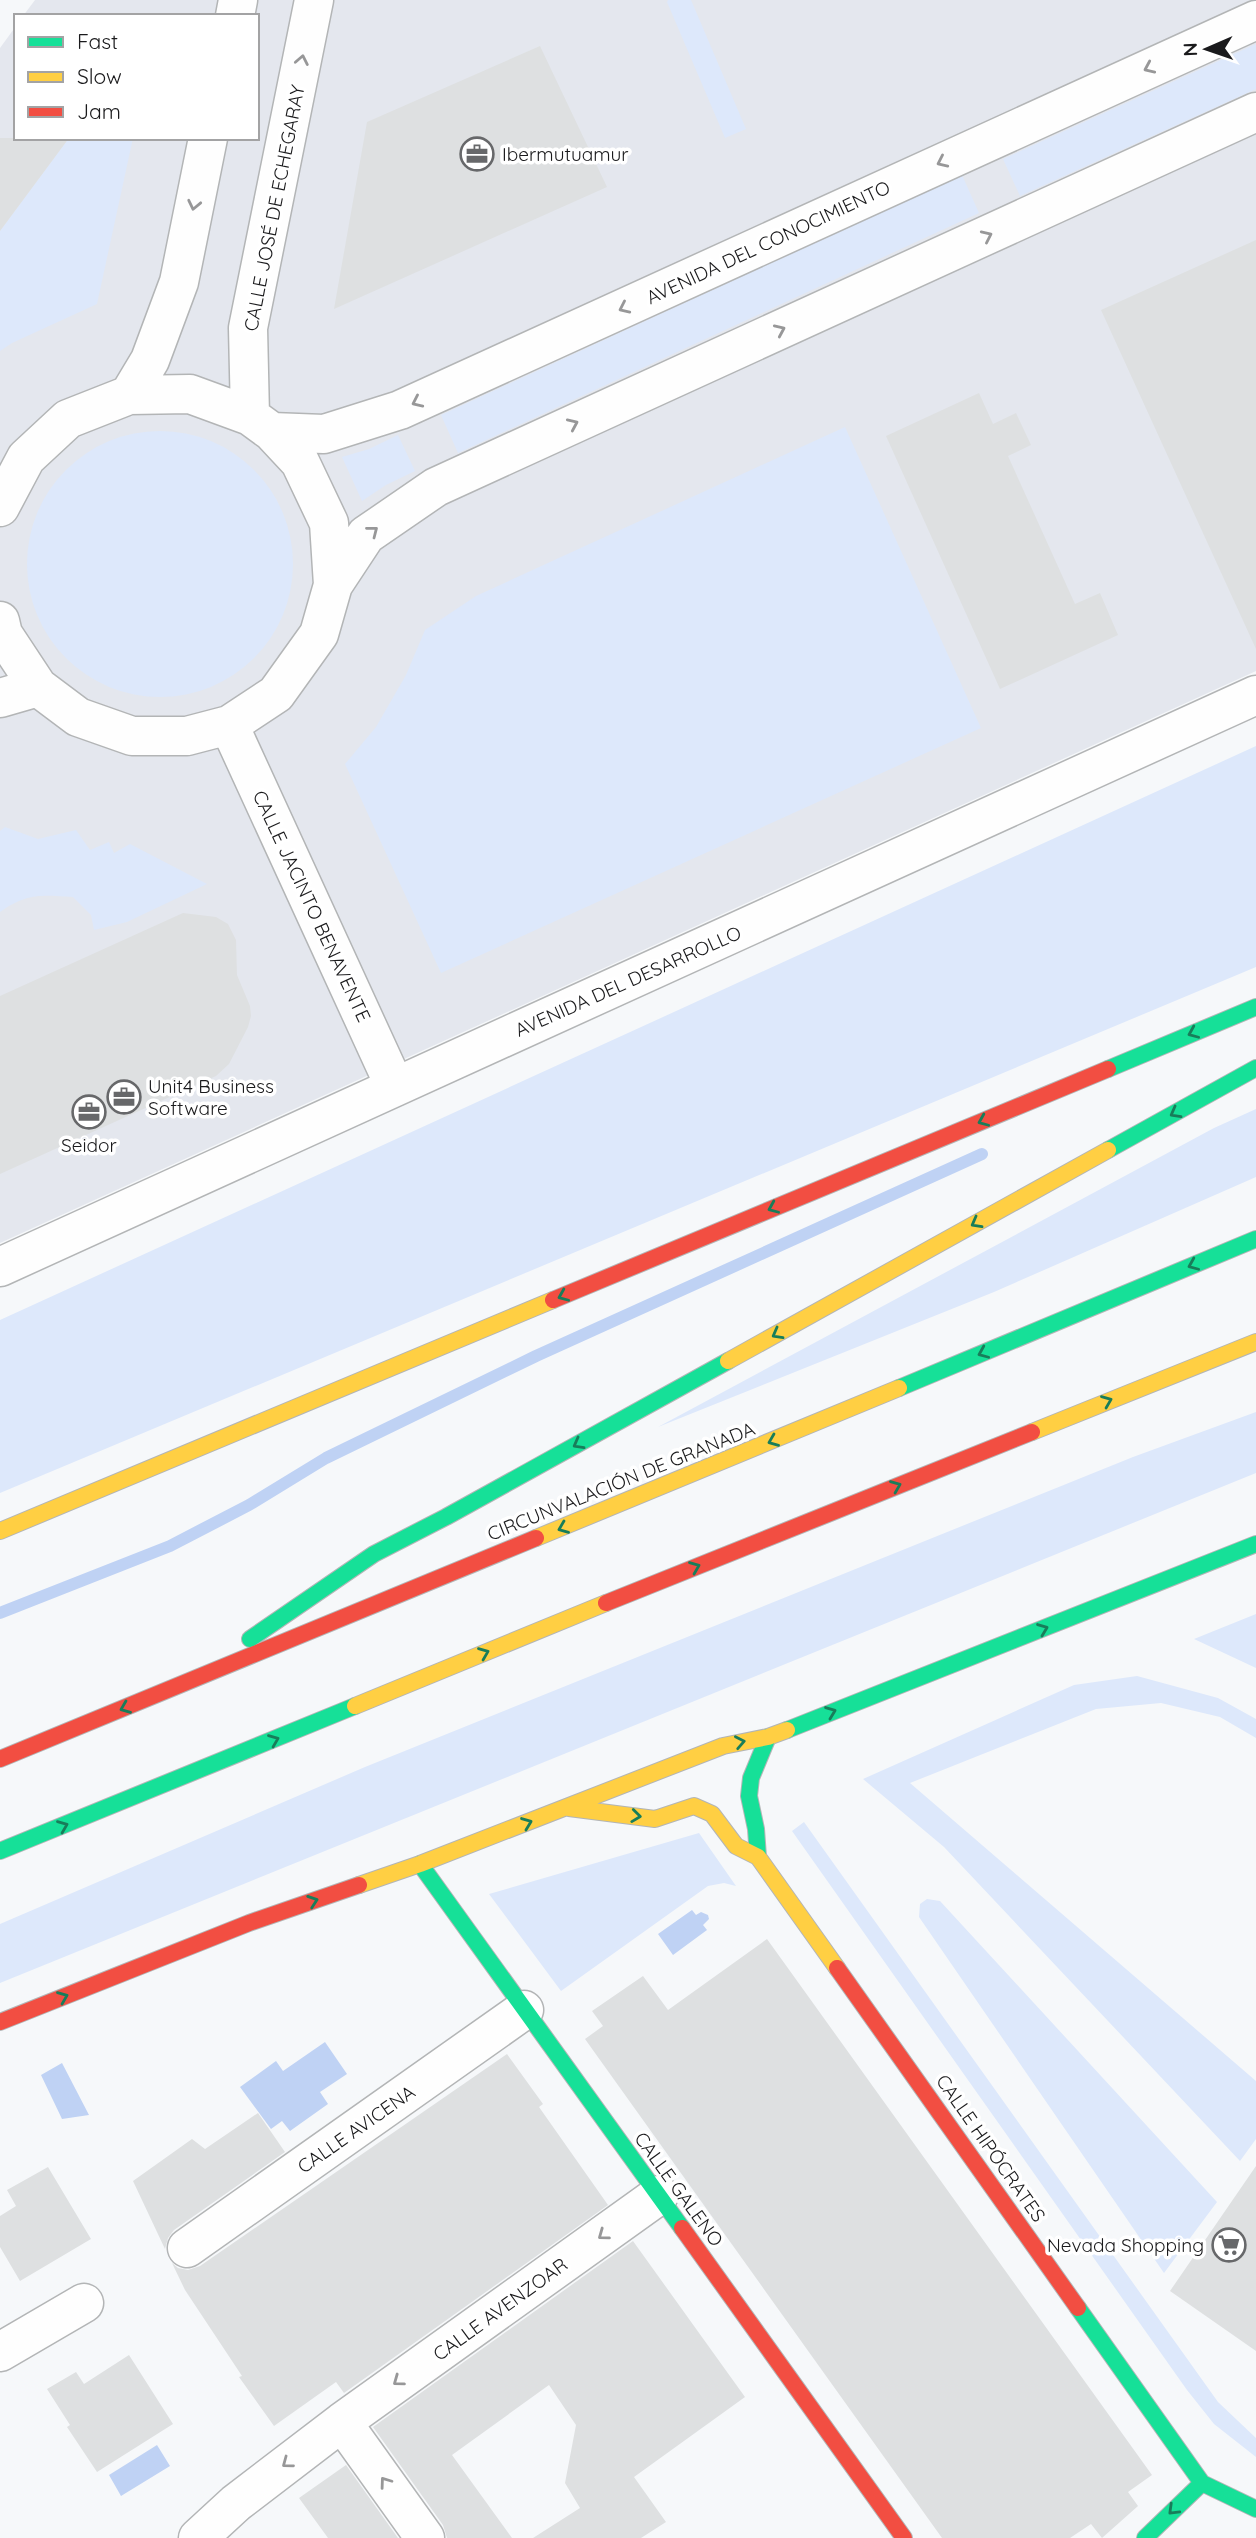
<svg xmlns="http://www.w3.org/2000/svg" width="1256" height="2538" font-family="Quicksand,sans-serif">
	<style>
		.built { fill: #e4e7ee }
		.green { fill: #dde8fb }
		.water { fill: #bfd2f4 }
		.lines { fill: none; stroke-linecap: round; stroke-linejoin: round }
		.stream { stroke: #bfd2f4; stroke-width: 12 }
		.building { fill: #dee0e1 }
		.street-casing { stroke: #b3b5b6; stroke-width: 41 }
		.fast-casing { stroke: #b3b5b6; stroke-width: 18 }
		.slow-casing { stroke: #b3b5b6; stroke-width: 18 }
		.jam-casing { stroke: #b3b5b6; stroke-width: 18 }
		.street { stroke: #fefefe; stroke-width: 38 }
		.fast { stroke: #16e098; stroke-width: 16 }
		.slow { stroke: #ffcf43; stroke-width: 16 }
		.jam { stroke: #f24e42; stroke-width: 16 }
		.oneway { stroke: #979798 }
		.oneway2 { stroke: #187d5a }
		.labels { text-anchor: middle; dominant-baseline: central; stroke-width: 7; stroke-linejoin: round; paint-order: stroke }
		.poi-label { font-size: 19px; fill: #1a1a1c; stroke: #fff; text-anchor: start }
		.street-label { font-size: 19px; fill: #1a1a1c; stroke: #fff }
	</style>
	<rect width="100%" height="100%" fill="#f6f8fa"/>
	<path class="built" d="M 35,0 L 1256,0 L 1256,671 L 0,1243 L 0,48 L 16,26 L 16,138 L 257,138 L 257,16 L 23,16 Z"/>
	<path class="green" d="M 668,0 L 691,0 L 746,129 L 725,138 L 667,2 Z
		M 1256,44 L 1256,89 L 1020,196 L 1003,159 Z
		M 69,138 L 133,138 L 97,304 L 12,343 L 0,351 L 0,231 Z
		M 962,175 L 979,213 L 458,453 L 441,415 Z
		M 845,427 L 981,728 L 441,973 L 345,764 L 376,727 L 406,675 L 425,630 L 476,596 Z
		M27 564a133 133 0 1 1 266 0a133 133 0 1 1-266 0Z
		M 398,435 L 415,471 L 386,485 L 362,501 L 342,457 L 369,449 Z
		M 1256,746 L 1256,967 L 0,1493 L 0,1320 Z
		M 5,827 L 38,839 L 76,830 L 90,850 L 109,842 L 114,853 L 130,844 L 207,884 L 127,922 L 94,930 L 91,915 L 73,897 C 41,895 27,893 0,912 L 0,831 Z
		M 1256,1109 L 1256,1177 L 994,1292 L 658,1427 L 1214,1128 Z
		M 1256,1412 L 1256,1473 L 0,1983 L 0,1924 L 365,1767 L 1133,1457 Z
		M 1256,1614 L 1256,1668 L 1194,1639 Z
		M 1137,1676 L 1218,1698 L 1256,1719 L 1256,1738 L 1220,1717 L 1161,1703 L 1096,1709 L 910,1783 L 1256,2081 L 1256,2139 L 1240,2161 L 944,1847 L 863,1779 L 1074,1685 Z
		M 804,1822 L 1218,2402 L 1256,2438 L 1256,2457 L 1214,2424 L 1187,2390 L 792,1831 Z
		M 699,1833 L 736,1886 L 724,1883 L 708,1886 L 561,1991 L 489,1894 Z
		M 927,1899 L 940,1901 L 1217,2202 L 1164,2273 L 919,1917 L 920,1904 Z"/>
	<path class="water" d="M 692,1910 L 696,1915 L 701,1912 L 708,1915 L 709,1919 L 703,1925 L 707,1930 L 673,1955 L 658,1934 Z
		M 325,2042 L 347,2074 L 320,2092 L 328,2104 L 290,2131 L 282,2121 L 271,2129 L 240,2087 L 276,2061 L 283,2071 Z
		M 62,2063 L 89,2115 L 62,2119 L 41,2075 Z
		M 157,2445 L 170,2466 L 121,2496 L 109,2475 Z"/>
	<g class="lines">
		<path class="stream" d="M 0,1613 L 170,1546 L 249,1505 L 326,1458 L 536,1356 L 982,1154"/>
	</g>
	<path class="building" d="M 540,46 L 607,187 L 334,309 L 367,122 Z
		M 0,138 L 69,138 L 0,231 Z
		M 1256,240 L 1256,649 L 1101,310 Z
		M 979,393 L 993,424 L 1016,413 L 1031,445 L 1008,456 L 1075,604 L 1100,593 L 1118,635 L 1000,689 L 886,436 Z
		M 183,913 L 216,917 L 228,924 L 236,940 L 237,975 L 250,1006 L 251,1016 L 248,1027 L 229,1064 L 216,1076 L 0,1174 L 0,996 Z
		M 767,1939 L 1152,2475 L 1128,2492 L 1138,2506 L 1102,2538 L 1091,2524 L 1070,2538 L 942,2538 L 585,2039 L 603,2026 L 592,2011 L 643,1976 L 668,2010 Z
		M 507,2054 L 543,2104 L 539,2107 L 608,2205 L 344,2393 L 336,2382 L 274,2426 L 239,2377 L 242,2376 L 185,2290 L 172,2263 L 178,2268 L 188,2270 L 200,2266 Z
		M 258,2113 L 285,2152 L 174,2230 L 168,2238 L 165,2249 L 133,2181 L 192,2139 L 205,2149 Z
		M 1256,2166 L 1256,2351 L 1170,2291 Z
		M 48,2167 L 91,2239 L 20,2281 L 0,2247 L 0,2216 L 16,2206 L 7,2190 Z
		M 633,2241 L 745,2397 L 634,2477 L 666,2522 L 641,2538 L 533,2538 L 580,2508 L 565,2483 L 576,2425 L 549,2385 L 452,2455 L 512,2538 L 447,2538 L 443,2525 L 373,2427 Z
		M 129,2355 L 173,2424 L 97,2472 L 67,2427 L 70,2425 L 47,2389 L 76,2372 L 84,2384 Z
		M 346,2465 L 398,2538 L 328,2538 L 299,2498 Z"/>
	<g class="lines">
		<defs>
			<path id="street" d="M 235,16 L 238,0
				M 129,395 L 150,360 L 179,282 L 208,138
				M 250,416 L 248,328 L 314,0
				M 272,432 L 324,434 L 400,410 L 1256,20
				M 0,507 L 26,458 L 68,419 L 129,395 L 190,394 L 250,416 L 272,432 L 300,462 L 329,523 L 333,585 L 319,634 L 276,694 L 229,725 L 187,736 L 132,736 L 78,717 L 38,687 L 3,634 L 0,621
				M 333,585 L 366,535 L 436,487 L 1256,112
				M 0,698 L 38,687
				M 229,725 L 395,1087
				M 0,1267 L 1256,695
				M 187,2248 L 524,2010
				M 0,2352 L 84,2303
				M 342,2422 L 425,2538
				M 198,2538 L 236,2503 L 342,2422 L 659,2195"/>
			<path id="fast" d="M 1108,1069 L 1256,1007
				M 1108,1150 L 1256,1068
				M 899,1388 L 1256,1239
				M 250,1639 L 374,1554 L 446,1517 L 728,1361
				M 787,1730 L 1256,1544
				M 0,1851 L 355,1706
				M 758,1857 L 756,1829 L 749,1796 L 751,1778 L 768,1737
				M 420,1864 L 682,2228
				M 1078,2308 L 1202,2483 L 1256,2509
				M 1145,2538 L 1202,2483"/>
			<path id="slow" d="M 728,1361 L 1108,1150
				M 1032,1432 L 1256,1342
				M 0,1531 L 553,1300
				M 536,1538 L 899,1388
				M 355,1706 L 606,1603
				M 569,1808 L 655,1819 L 694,1806 L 712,1814 L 736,1846 L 758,1857 L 837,1968
				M 359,1885 L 420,1864 L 723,1746 L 768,1737 L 787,1730"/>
			<path id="jam" d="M 553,1300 L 1108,1069
				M 606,1603 L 1032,1432
				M 0,1759 L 536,1538
				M 837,1968 L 1078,2308
				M 0,2022 L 249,1923 L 359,1885
				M 682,2228 L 904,2538"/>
		</defs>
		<use href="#street" class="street-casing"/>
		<use href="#fast" class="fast-casing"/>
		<use href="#slow" class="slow-casing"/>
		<use href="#jam" class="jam-casing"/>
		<use href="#street" class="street"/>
		<use href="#fast" class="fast"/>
		<use href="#slow" class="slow"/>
		<use href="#jam" class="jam"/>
	</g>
	<defs><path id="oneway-chevron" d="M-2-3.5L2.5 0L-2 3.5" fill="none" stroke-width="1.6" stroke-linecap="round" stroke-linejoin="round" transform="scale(1.75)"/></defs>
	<g class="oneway">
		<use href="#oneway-chevron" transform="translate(302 60) rotate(-79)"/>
		<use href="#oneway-chevron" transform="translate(1149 68) rotate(156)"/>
		<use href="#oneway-chevron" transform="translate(942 162) rotate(155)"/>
		<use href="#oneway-chevron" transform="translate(194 205) rotate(102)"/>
		<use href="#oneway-chevron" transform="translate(987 236) rotate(-25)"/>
		<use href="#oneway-chevron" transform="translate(624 308) rotate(155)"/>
		<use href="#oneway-chevron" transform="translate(780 330) rotate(-24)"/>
		<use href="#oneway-chevron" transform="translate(417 402) rotate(155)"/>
		<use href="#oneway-chevron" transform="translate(573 424) rotate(-24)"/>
		<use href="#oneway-chevron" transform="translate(373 531) rotate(-38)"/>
		<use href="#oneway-chevron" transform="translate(603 2235) rotate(144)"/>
		<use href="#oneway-chevron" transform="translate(398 2381) rotate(144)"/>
		<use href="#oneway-chevron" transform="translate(287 2463) rotate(143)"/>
		<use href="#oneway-chevron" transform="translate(385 2482) rotate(-126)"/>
	</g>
	<g class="oneway2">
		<use href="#oneway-chevron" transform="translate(1193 1033) rotate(157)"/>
		<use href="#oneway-chevron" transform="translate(1175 1113) rotate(151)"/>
		<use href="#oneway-chevron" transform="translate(983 1121) rotate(157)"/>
		<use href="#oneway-chevron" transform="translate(773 1208) rotate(157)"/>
		<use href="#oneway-chevron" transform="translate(976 1223) rotate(151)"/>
		<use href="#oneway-chevron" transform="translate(1193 1265) rotate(157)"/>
		<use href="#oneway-chevron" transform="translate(563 1296) rotate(157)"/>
		<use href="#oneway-chevron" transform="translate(777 1334) rotate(151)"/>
		<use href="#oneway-chevron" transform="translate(983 1353) rotate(157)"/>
		<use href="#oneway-chevron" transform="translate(1107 1401) rotate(-22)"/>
		<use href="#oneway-chevron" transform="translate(773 1441) rotate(158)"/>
		<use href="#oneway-chevron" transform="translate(578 1444) rotate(151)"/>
		<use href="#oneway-chevron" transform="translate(896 1486) rotate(-22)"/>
		<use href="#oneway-chevron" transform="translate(563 1528) rotate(158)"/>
		<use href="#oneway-chevron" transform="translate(695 1567) rotate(-22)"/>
		<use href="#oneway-chevron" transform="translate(1043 1629) rotate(-21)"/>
		<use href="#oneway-chevron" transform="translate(484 1653) rotate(-22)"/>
		<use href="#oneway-chevron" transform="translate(125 1708) rotate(158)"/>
		<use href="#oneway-chevron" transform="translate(831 1712) rotate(-21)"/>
		<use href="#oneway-chevron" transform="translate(274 1740) rotate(-22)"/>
		<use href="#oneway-chevron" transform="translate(740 1742) rotate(-11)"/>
		<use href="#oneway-chevron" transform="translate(636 1816) rotate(7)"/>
		<use href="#oneway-chevron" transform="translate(527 1823) rotate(-21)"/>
		<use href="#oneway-chevron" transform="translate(63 1826) rotate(-22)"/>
		<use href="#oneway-chevron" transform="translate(313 1901) rotate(-19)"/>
		<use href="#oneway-chevron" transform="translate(63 1997) rotate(-22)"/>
		<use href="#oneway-chevron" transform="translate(1173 2510) rotate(136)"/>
	</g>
	<defs>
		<symbol id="office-ring" viewBox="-11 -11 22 22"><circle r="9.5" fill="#fff" stroke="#67686a" stroke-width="1.5"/><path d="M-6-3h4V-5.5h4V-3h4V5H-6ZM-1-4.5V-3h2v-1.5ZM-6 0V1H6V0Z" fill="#67686a"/></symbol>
		<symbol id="supermarket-ring" viewBox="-11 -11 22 22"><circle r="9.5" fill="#fff" stroke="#67686a" stroke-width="1.5"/><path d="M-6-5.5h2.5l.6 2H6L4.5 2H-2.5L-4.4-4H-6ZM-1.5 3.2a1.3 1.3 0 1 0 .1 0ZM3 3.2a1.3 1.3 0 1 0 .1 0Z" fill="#67686a"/></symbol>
	</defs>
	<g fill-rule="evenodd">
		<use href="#office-ring" x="458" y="135" width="38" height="38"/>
		<use href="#office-ring" x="105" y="1078" width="38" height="38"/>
		<use href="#office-ring" x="70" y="1093" width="38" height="38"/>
		<use href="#supermarket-ring" x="1210" y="2226" width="38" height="38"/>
	</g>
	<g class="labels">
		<g class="poi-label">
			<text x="502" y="154">Ibermutuamur</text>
			<text x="148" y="1086">Unit4 Business<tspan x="148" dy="22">Software</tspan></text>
			<text x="89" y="1145" text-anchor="middle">Seidor</text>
			<text x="1204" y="2245" text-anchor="end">Nevada Shopping</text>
		</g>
		<g class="street-label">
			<text transform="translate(274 208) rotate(-79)">CALLE JOSÉ DE ECHEGARAY</text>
			<text transform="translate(768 242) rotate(-25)">AVENIDA DEL CONOCIMIENTO</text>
			<text transform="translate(312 906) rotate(65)">CALLE JACINTO BENAVENTE</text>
			<text transform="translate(628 981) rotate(-24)">AVENIDA DEL DESARROLLO</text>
			<text transform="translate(621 1481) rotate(-22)">CIRCUNVALACIÓN DE GRANADA</text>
			<text transform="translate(356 2129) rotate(-35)">CALLE AVICENA</text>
			<text transform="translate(991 2148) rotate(55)">CALLE HIPÓCRATES</text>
			<text transform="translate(679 2189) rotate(54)">CALLE GALENO</text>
			<text transform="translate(500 2309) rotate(-36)">CALLE AVENZOAR</text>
		</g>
	</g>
	<rect x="14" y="14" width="245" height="126" fill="#ffffff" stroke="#a3a3a4" stroke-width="2"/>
	<rect x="28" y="37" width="35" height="10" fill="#16e098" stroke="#a3a3a4" stroke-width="2"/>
	<text x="77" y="49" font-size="21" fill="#1a1a1c">Fast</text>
	<rect x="28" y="72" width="35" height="10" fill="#ffcf43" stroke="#a3a3a4" stroke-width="2"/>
	<text x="77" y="84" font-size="21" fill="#1a1a1c">Slow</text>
	<rect x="28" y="107" width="35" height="10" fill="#f24e42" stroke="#a3a3a4" stroke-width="2"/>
	<text x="77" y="119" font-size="21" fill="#1a1a1c">Jam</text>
	<g transform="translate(1207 49) rotate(268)" stroke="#ffffff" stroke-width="5" paint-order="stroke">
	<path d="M0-5L12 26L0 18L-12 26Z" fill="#1a1a1c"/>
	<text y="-10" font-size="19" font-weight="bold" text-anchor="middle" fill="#1a1a1c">N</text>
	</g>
</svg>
